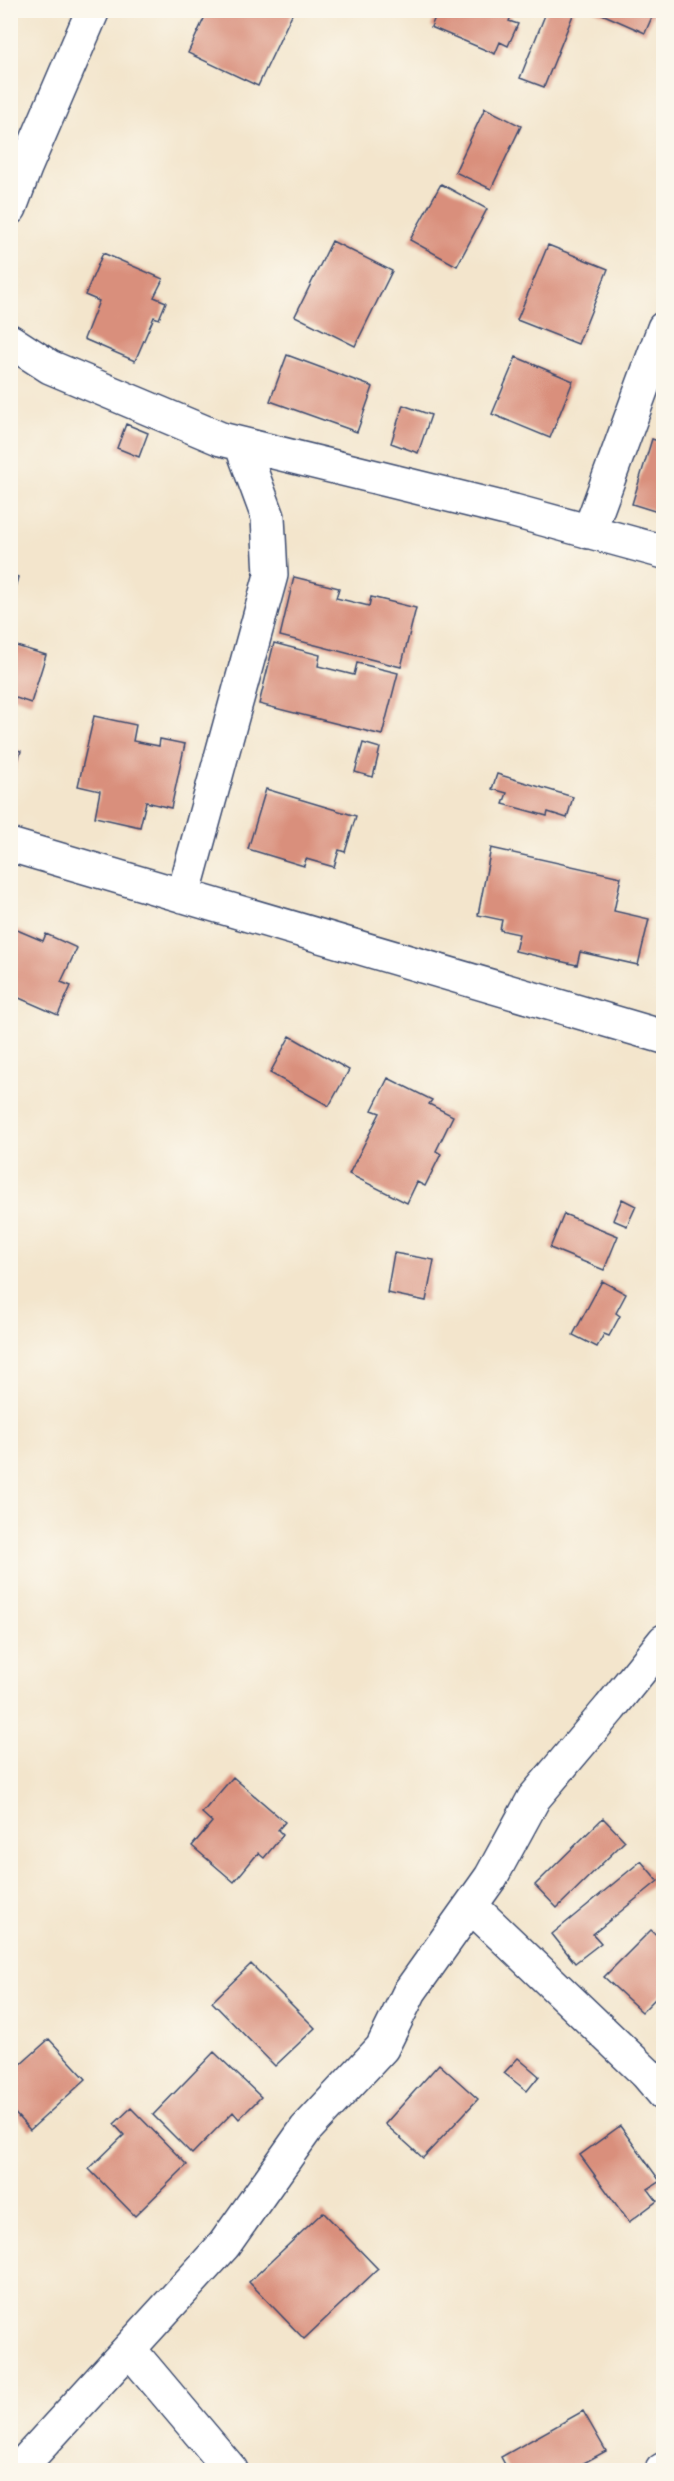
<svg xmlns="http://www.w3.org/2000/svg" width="674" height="2481" font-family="Alegreya,serif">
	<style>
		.building { fill: #d98f7c }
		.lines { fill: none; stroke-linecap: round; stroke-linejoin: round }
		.street-casing { stroke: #3b4a6e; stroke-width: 36 }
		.street { stroke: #fff; stroke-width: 33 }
	</style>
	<rect width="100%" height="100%" fill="#fbf7ec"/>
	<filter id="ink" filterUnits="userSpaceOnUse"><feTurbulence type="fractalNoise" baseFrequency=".0167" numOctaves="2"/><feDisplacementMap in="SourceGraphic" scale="12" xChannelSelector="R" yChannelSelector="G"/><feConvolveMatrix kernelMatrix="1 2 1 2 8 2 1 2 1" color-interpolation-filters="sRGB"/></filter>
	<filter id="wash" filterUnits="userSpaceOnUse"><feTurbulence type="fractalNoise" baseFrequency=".008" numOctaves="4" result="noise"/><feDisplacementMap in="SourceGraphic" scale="24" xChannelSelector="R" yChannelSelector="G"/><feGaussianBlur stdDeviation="1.35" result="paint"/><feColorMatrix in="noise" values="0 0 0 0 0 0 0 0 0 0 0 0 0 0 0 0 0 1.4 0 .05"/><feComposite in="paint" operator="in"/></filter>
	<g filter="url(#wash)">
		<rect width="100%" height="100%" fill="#f3e5cc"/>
		<g id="blocks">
			<path class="building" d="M 208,10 L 294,10 L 258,86 L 188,53 Z
				M 438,10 L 514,10 L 509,21 L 518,24 L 508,46 L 500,42 L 495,54 L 431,27 Z
				M 547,10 L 575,10 L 544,87 L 520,78 Z
				M 593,10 L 655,10 L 645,33 Z
				M 485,108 L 521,126 L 491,189 L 455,172 Z
				M 441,184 L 487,209 L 457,266 L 410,240 Z
				M 332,241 L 392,271 L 355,346 L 295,316 Z
				M 548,245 L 608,269 L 578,344 L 517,320 Z
				M 103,253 L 163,279 L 154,297 L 166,302 L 159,319 L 154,317 L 135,361 L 84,339 L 99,301 L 85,295 Z
				M 287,355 L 373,387 L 357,432 L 270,401 Z
				M 516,357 L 573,381 L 550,438 L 492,414 Z
				M 403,405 L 431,415 L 418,453 L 391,443 Z
				M 126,424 L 148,433 L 139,457 L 117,448 Z
				M 652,439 L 664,443 L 664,514 L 632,504 Z
				M 10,574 L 18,577 L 11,602 L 10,602 Z
				M 294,577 L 339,588 L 336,598 L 369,606 L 371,597 L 416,608 L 401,667 L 280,636 Z
				M 274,643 L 320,655 L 318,666 L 354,675 L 357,663 L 398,673 L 382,735 L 259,704 Z
				M 10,644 L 46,655 L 31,703 L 10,696 Z
				M 94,716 L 136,725 L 133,741 L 159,746 L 160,739 L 185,744 L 171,808 L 146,802 L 140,827 L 95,817 L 100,791 L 78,786 Z
				M 363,743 L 380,748 L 373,777 L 355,772 Z
				M 10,748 L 21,751 L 11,783 L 10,783 Z
				M 497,774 L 573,797 L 567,818 L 548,812 L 547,816 L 503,804 L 507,793 L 492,789 Z
				M 266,789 L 356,816 L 345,852 L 339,850 L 334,867 L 306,859 L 304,866 L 248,849 Z
				M 491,848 L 621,877 L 614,911 L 649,919 L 638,965 L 580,952 L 577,965 L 515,951 L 519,934 L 500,930 L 502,920 L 478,915 Z
				M 10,927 L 43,941 L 46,934 L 77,948 L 61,982 L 71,986 L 58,1015 L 10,994 Z
				M 290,1036 L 349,1070 L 329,1106 L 270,1073 Z
				M 388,1078 L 432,1100 L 429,1104 L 453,1116 L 436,1151 L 441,1154 L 425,1186 L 417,1182 L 407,1203 L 349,1174 L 380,1113 L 372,1110 Z
				M 622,1199 L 636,1206 L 627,1226 L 613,1220 Z
				M 564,1214 L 618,1236 L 604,1270 L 550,1248 Z
				M 394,1253 L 434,1260 L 426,1301 L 387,1293 Z
				M 602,1281 L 626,1294 L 616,1313 L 620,1316 L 609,1336 L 604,1334 L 597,1347 L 573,1335 Z
				M 233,1777 L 285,1822 L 278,1830 L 283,1835 L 264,1858 L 258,1853 L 234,1882 L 192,1846 L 212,1822 L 202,1813 Z
				M 603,1818 L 625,1841 L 557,1908 L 535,1885 Z
				M 641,1861 L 658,1881 L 593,1934 L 601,1943 L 575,1963 L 552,1934 Z
				M 651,1930 L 664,1942 L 664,1990 L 642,2012 L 604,1977 Z
				M 251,1964 L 315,2028 L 275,2066 L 212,2002 Z
				M 49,2039 L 86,2079 L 30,2130 L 10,2108 L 10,2074 Z
				M 214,2052 L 261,2097 L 239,2119 L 233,2112 L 192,2154 L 153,2115 Z
				M 518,2058 L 539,2076 L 527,2091 L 504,2073 Z
				M 439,2064 L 478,2099 L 423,2158 L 385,2124 Z
				M 131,2108 L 187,2165 L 135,2216 L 89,2169 L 124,2135 L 114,2124 Z
				M 620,2126 L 660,2181 L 648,2189 L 657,2201 L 629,2222 L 580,2155 Z
				M 323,2212 L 378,2269 L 304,2339 L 249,2282 Z
				M 583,2411 L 606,2451 L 571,2470 L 508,2470 L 501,2457 Z"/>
		</g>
	</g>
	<g filter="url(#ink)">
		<use href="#blocks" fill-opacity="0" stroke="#3b4a6e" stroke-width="1.5"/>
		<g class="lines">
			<defs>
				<path id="street" d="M 10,208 L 25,168 L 93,10
					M 10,341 L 50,367 L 221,439 L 514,511 L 664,552
					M 589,532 L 664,328
					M 10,845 L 664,1037
					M 183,896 L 271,575 L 268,517 L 241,444
					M 471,1906 L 647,2074 L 664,2094
					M 129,2349 L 231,2470
					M 18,2470 L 224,2245 L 306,2129 L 382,2048 L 410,1991 L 491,1877 L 534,1798 L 610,1708 L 664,1641
					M 662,2470 L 664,2469"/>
			</defs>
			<use href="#street" class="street-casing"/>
			<use href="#street" class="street"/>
		</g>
	</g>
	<rect width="674" height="2481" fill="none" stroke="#fbf7ec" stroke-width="36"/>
</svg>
